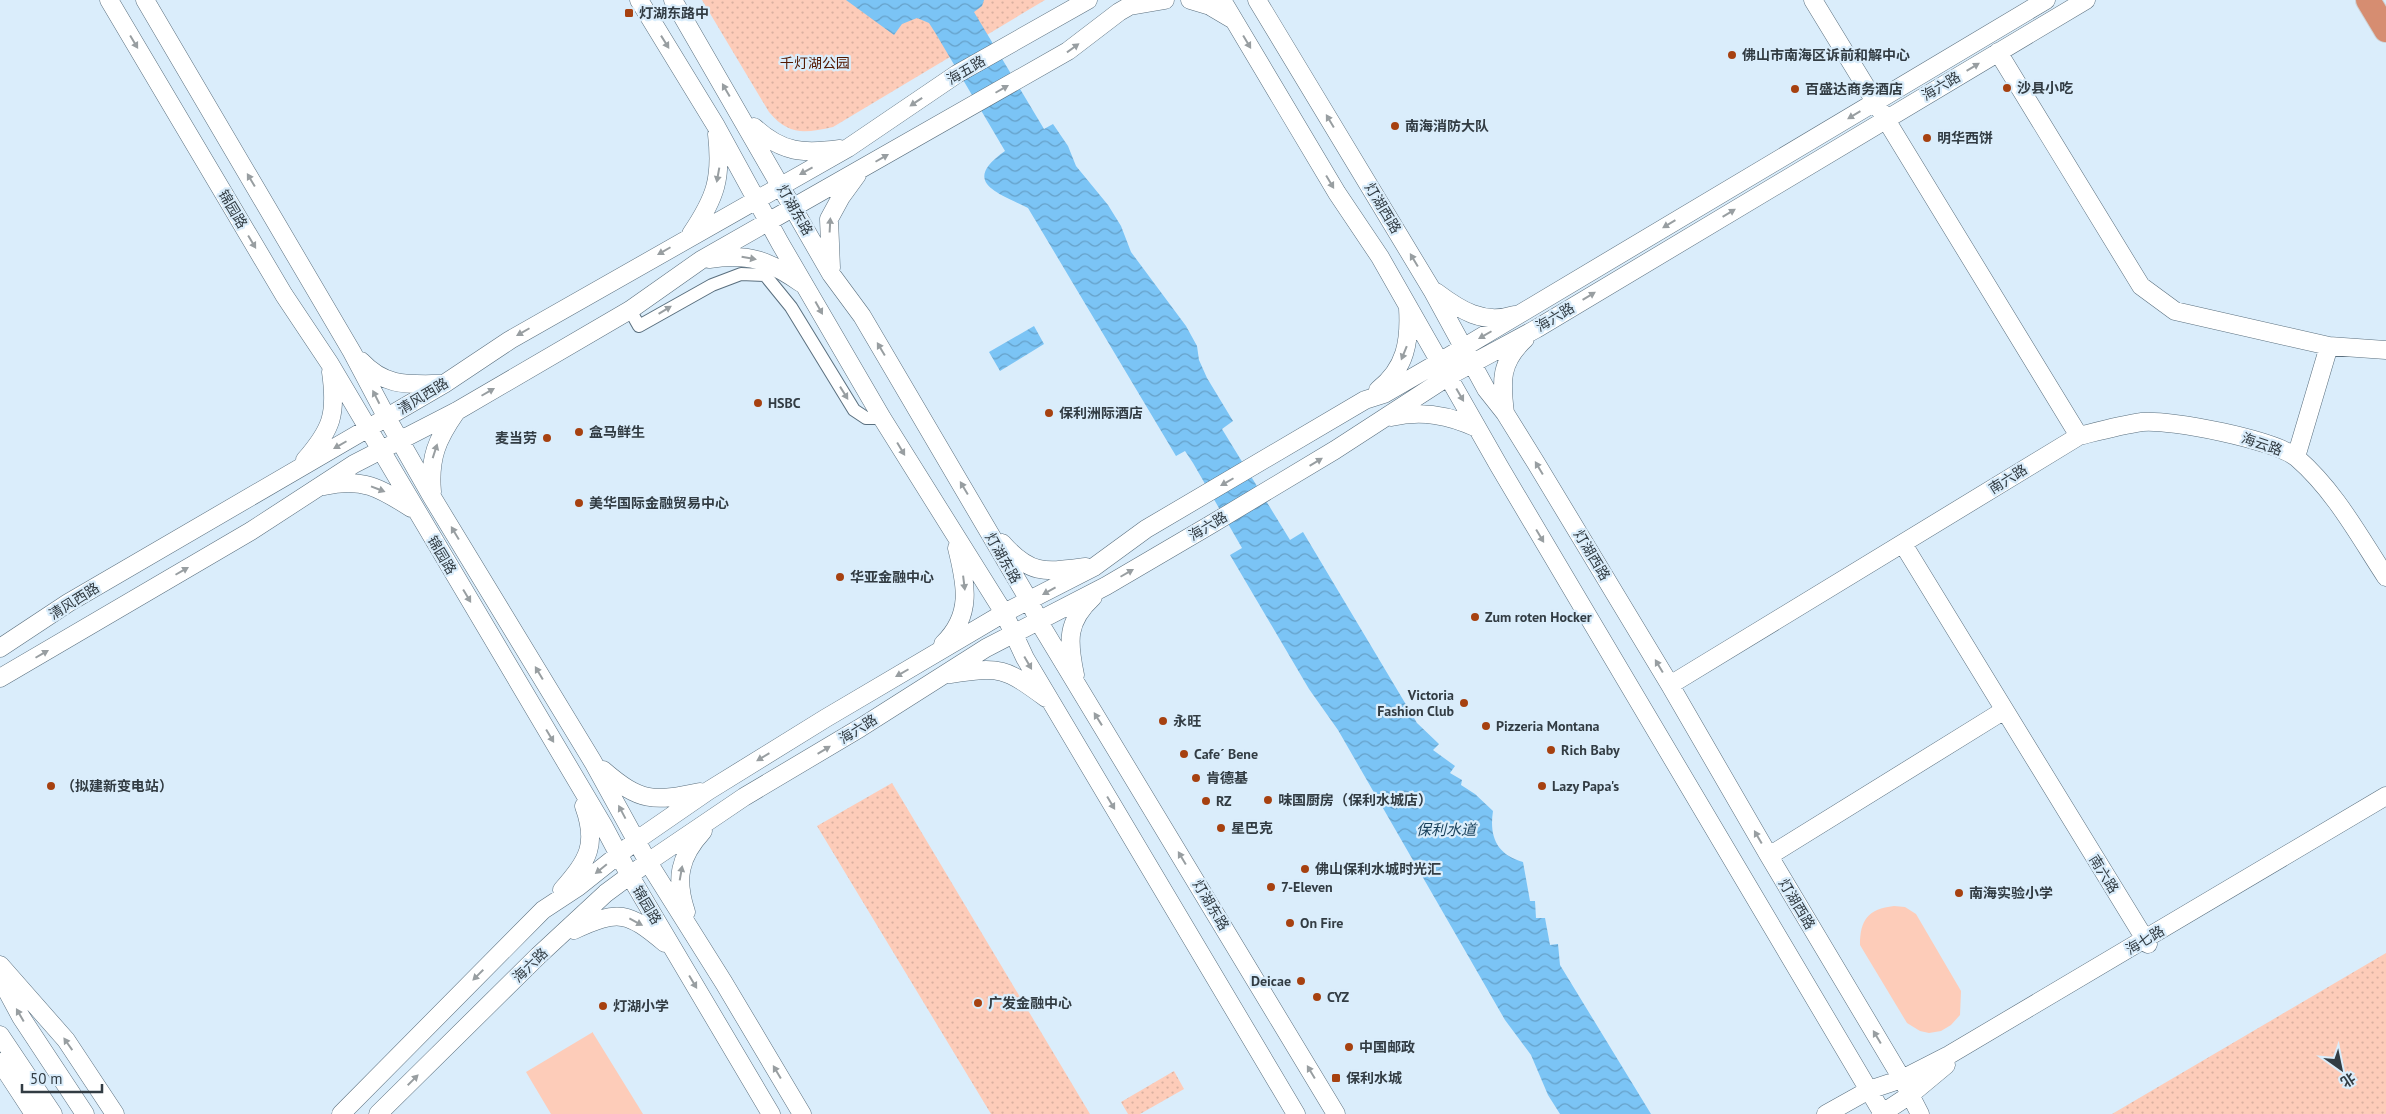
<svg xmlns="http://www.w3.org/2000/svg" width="2386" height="1114" font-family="'PT Sans','Noto Sans SC',sans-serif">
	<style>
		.park { fill: url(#park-dots) }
		.pitch { fill: #fdccb9 }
		.water { fill: url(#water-waves) }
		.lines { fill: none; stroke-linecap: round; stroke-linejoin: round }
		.street-casing { stroke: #5a6f7e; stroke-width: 14 }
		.secondary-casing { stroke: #5a6f7e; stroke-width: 19 }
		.highway-casing { stroke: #ced0d2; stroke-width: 26 }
		.street { stroke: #fff; stroke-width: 12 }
		.secondary { stroke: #fff; stroke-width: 18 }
		.highway { stroke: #d68d71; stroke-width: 24 }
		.oneway { fill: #989ea1 }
		.poi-dot { fill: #a64110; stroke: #daedfb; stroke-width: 2 }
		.labels { text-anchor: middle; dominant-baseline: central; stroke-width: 4.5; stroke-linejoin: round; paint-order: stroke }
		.poi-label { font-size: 14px; font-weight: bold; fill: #323c43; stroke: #daedfb; text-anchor: start }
		.park-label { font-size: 14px; fill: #521800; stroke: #daedfb }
		.street-label { font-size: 14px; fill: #323c43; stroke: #daedfb }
		.water-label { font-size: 15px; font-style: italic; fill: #163e58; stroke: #daedfb }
	</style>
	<defs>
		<pattern id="park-dots" width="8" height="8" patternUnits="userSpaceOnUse" patternTransform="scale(1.25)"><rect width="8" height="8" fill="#fdccb9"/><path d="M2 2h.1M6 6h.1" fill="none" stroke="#d9b0a0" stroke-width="1.8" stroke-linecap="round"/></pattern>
		<pattern id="water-waves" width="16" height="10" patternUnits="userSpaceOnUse" patternTransform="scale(1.25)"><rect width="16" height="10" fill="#7bc4f5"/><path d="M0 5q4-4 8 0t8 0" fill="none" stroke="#65a0c8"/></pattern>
	</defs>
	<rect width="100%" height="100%" fill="#daedfb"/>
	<path class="park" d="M 702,0 L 1045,0 L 833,127 C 805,133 789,136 769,112 Z
		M 892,783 L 1090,1114 L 991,1114 L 817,826 Z
		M 2386,953 L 2386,1114 L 2112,1114 Z
		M 1174,1071 L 1184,1089 L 1140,1114 L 1128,1114 L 1121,1102 Z"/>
	<path class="pitch" d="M 1894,906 L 1905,907 L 1916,914 L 1961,991 L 1960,1015 L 1951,1025 L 1941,1031 L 1929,1033 L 1920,1031 L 1907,1023 L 1860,945 C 1860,920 1868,909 1894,906 Z
		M 593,1032 L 593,1033 L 643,1114 L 551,1114 L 526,1072 Z"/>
	<path class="water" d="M 846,0 L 984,0 L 982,6 L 974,12 L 1044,129 L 1053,124 L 1068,146 L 1076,166 L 1108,205 L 1121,226 L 1131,252 L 1186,326 L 1197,346 L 1199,360 L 1207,378 L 1233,421 L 1222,429 L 1290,540 L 1303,532 L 1417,723 L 1439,744 L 1433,750 L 1455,766 L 1450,773 L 1462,780 L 1461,785 L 1475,794 L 1493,811 C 1489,837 1497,855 1523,862 L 1530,901 L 1535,901 L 1536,918 L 1545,918 L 1550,945 L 1558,944 L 1560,965 L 1651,1114 L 1560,1114 L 1548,1095 L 1531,1055 L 1505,1020 L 1338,730 L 1309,689 L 1230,555 L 1242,548 L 1193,463 L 1185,451 L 1176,456 L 1028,208 C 996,192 961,182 1005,151 L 936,34 L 929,23 L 917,18 L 902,24 L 894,35 Z
		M 1034,326 L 1044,344 L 1000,371 L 989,352 Z"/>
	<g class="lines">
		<defs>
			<path id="street" d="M 630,310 L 639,326 L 712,285 L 741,274 L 765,275 L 791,307 L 854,410 L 866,418 L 882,418"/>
			<path id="secondary" d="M 109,0 L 284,295 L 330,364 L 603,825 L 630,876 L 771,1114
				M 145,0 L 352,352 L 387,418 L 432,497 L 593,762 L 648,862 L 724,983 L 802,1114
				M 639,0 L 716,126 L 780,243 L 882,418 L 1004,613 L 1025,658 L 1296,1114
				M 673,0 L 831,274 L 862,316 L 1030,602 L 1039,622 L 1336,1114
				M 1190,0 L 1210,6 L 1232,19
				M 1222,0 L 1337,193 L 1380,257 L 1499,466 L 1883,1114
				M 1257,0 L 1432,290 L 1486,389 L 1505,413 L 1536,463 L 1670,685 L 1769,856 L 1902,1079 L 1920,1114
				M 1813,0 L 2079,436
				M 1130,6 L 1165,0
				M 1998,52 L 2141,286 L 2175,311 L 2329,346 L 2386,350
				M 754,127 C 782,153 804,154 840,149
				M 691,234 C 716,197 722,178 717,134
				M 709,259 C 749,253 768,260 801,283
				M 831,268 L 829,219 L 841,197 L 857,175
				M 1436,292 C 1460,310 1483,325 1514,315
				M 361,361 C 386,388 410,384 443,384
				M 1378,390 C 1406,368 1410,341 1408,308
				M 1505,413 C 1501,381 1500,362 1525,339
				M 1391,417 C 1422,410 1449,415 1477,428
				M 2296,457 L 2329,346
				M 305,460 C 332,429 337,414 331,372
				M 324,486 C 362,477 380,488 411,508
				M 432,492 C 429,458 437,439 456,412
				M 1002,543 C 1031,576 1046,572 1086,567
				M 1903,544 L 2148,944
				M 943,644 C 973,615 966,584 957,548
				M 0,648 L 68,603 L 444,384 L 510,340 L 848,148 L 957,74 L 1088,0
				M 950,674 C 1001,666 1005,668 1046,698
				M 1075,675 C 1068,641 1066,622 1093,597
				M 0,678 L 251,531 L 354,464 L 457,411 L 630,310 L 701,260 L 1068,51 L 1119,12 L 1140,0
				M 1670,685 L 2079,436 C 2099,431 2121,425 2142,422 C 2170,419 2276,440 2297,458 C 2335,491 2359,536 2386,577
				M 603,770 C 640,802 653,802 700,792
				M 1769,856 L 2003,711
				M 562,890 C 588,860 598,845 584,806
				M 686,912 C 675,879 679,857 703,831
				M 574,930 C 619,909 628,912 665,943
				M 0,965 L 66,1040 L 115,1114
				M 0,978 L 21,1017 L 85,1114
				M 0,1035 L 53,1114
				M 0,1062 L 34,1114
				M 341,1114 L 543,910 L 578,887 L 637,840 L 708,791 L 826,718 L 1004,613 L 1094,567 L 1146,529 L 1365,400 L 1384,394 L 1441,361 L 2046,0
				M 378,1114 L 538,956 L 606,893 L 648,862 L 744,797 L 860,728 L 986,648 L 1106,586 L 1210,525 L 1335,450 L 1449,376 L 1536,329 L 2086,0
				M 1826,1114 L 1869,1090 L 1902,1079 L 1949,1055 L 2386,796
				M 1881,1114 L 1910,1095 L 1946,1065"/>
			<path id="highway" d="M 2368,0 L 2386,30"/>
		</defs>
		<use href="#street" class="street-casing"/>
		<use href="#secondary" class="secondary-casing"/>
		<use href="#highway" class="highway-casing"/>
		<use href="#street" class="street"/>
		<use href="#secondary" class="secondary"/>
		<use href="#highway" class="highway"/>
	</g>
	<defs><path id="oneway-solid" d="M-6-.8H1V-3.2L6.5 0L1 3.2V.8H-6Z" transform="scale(1.25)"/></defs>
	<g class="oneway">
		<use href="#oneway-solid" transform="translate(134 42) rotate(59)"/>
		<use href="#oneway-solid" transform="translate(665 42) rotate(58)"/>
		<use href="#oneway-solid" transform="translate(1247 42) rotate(59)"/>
		<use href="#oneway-solid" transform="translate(1073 48) rotate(-36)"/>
		<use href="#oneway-solid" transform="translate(1973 67) rotate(-31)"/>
		<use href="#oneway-solid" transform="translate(1002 89) rotate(-30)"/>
		<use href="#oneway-solid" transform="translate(726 90) rotate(-120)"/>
		<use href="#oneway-solid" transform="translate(916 102) rotate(146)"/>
		<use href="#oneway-solid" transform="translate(1854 115) rotate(149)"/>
		<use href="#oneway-solid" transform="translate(1330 121) rotate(-121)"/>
		<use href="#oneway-solid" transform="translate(882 158) rotate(-30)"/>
		<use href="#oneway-solid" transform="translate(806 171) rotate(151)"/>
		<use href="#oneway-solid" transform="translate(718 175) rotate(100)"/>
		<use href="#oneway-solid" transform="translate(251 180) rotate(-121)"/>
		<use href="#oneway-solid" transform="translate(1330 182) rotate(59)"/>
		<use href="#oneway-solid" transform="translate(1729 213) rotate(-31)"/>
		<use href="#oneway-solid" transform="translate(1669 224) rotate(149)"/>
		<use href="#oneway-solid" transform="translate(830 225) rotate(-87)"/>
		<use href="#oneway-solid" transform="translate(252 242) rotate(59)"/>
		<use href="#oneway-solid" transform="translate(664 251) rotate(150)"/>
		<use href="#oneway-solid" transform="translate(749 258) rotate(10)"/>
		<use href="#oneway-solid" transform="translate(1414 260) rotate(-121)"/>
		<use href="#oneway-solid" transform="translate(1589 296) rotate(-31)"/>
		<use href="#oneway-solid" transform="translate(819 308) rotate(61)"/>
		<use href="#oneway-solid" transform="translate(665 310) rotate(-31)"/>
		<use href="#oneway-solid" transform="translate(523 332) rotate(150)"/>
		<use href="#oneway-solid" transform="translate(1485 335) rotate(150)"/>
		<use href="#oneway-solid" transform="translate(881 349) rotate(-121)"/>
		<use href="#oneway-solid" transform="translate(1404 353) rotate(112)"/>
		<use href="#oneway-solid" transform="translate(488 392) rotate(-30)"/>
		<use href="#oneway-solid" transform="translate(844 393) rotate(58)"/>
		<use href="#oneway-solid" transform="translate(1460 395) rotate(60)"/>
		<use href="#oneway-solid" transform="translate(376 397) rotate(-117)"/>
		<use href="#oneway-solid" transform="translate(340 445) rotate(150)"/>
		<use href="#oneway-solid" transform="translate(901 449) rotate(59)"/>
		<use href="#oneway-solid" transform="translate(435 451) rotate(-72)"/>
		<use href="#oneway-solid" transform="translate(1316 462) rotate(-31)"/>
		<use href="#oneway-solid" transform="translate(1539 468) rotate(-121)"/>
		<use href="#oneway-solid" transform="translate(1227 482) rotate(150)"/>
		<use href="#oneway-solid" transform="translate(964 488) rotate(-121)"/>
		<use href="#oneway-solid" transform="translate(378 489) rotate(21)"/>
		<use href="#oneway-solid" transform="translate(455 533) rotate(-121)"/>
		<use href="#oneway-solid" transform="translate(1540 536) rotate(59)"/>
		<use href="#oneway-solid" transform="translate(182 571) rotate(-30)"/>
		<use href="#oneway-solid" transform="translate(1127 573) rotate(-30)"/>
		<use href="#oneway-solid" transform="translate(964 583) rotate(83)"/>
		<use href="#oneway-solid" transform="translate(1049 591) rotate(151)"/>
		<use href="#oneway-solid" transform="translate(467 596) rotate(59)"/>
		<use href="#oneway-solid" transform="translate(42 654) rotate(-30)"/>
		<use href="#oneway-solid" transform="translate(1028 663) rotate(60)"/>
		<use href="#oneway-solid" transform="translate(1659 666) rotate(-121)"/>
		<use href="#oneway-solid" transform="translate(539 673) rotate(-121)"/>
		<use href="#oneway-solid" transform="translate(902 673) rotate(150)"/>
		<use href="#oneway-solid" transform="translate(1098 719) rotate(-122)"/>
		<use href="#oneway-solid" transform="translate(550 736) rotate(59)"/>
		<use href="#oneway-solid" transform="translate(824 750) rotate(-31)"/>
		<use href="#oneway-solid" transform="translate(763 757) rotate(149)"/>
		<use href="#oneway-solid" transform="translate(1111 803) rotate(59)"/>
		<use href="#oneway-solid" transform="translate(622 812) rotate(-118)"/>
		<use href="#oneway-solid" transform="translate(1758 837) rotate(-120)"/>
		<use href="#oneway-solid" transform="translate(1182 858) rotate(-121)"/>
		<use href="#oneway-solid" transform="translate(601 869) rotate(141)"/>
		<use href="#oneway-solid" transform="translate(681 873) rotate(-80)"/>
		<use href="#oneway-solid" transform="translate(636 922) rotate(28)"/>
		<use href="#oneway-solid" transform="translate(478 975) rotate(135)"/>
		<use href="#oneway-solid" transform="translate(693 982) rotate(59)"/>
		<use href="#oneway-solid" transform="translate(20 1015) rotate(-120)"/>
		<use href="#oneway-solid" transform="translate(1877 1037) rotate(-121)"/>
		<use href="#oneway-solid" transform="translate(68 1044) rotate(-125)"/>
		<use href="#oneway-solid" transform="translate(777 1072) rotate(-121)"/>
		<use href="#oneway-solid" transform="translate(1311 1072) rotate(-121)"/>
		<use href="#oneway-solid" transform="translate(413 1080) rotate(-45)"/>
	</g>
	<g class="poi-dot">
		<rect x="624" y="8" width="10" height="10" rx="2.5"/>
		<circle cx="1732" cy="55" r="5"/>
		<circle cx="2007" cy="88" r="5"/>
		<circle cx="1795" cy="89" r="5"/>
		<circle cx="1395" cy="126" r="5"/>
		<circle cx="1927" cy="138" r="5"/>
		<circle cx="758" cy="403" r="5"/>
		<circle cx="1049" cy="413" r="5"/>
		<circle cx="579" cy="432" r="5"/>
		<circle cx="547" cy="438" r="5"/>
		<circle cx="579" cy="503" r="5"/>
		<circle cx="840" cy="577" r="5"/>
		<circle cx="1475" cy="617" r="5"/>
		<circle cx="1464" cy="703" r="5"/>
		<circle cx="1163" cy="721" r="5"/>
		<circle cx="1486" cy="726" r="5"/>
		<circle cx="1551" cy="750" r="5"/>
		<circle cx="1184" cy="754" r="5"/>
		<circle cx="1196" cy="778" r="5"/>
		<circle cx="51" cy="786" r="5"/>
		<circle cx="1542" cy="786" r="5"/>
		<circle cx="1268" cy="800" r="5"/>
		<circle cx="1206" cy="801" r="5"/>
		<circle cx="1221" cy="828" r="5"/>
		<circle cx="1305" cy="869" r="5"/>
		<circle cx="1271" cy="887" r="5"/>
		<circle cx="1959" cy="893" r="5"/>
		<circle cx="1290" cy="923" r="5"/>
		<circle cx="1301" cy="981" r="5"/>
		<circle cx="1317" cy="997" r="5"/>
		<circle cx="978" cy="1003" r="5"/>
		<circle cx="603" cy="1006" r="5"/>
		<circle cx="1349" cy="1047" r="5"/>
		<rect x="1331" y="1073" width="10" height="10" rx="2.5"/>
	</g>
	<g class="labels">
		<g class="poi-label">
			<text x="639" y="13">灯湖东路中</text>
			<text x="1742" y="55">佛山市南海区诉前和解中心</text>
			<text x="2017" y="88">沙县小吃</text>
			<text x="1805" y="89">百盛达商务酒店</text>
			<text x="1405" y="126">南海消防大队</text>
			<text x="1937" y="138">明华西饼</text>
			<text x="768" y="403">HSBC</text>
			<text x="1059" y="413">保利洲际酒店</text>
			<text x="589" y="432">盒马鲜生</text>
			<text x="537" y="438" text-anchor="end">麦当劳</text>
			<text x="589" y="503">美华国际金融贸易中心</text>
			<text x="850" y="577">华亚金融中心</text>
			<text x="1485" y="617">Zum roten Hocker</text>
			<text x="1454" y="695" text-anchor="end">Victoria<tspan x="1454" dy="16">Fashion Club</tspan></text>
			<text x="1173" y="721">永旺</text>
			<text x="1496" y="726">Pizzeria Montana</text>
			<text x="1561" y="750">Rich Baby</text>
			<text x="1194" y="754">Cafe´ Bene</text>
			<text x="1206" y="778">肯德基</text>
			<text x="61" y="786">（拟建新变电站）</text>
			<text x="1552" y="786">Lazy Papa's</text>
			<text x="1278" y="800">味国厨房（保利水城店）</text>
			<text x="1216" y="801">RZ</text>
			<text x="1231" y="828">星巴克</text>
			<text x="1315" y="869">佛山保利水城时光汇</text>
			<text x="1281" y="887">7-Eleven</text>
			<text x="1969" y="893">南海实验小学</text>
			<text x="1300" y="923">On Fire</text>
			<text x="1291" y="981" text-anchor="end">Deicae</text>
			<text x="1327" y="997">CYZ</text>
			<text x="988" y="1003">广发金融中心</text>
			<text x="613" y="1006">灯湖小学</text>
			<text x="1359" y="1047">中国邮政</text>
			<text x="1346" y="1078">保利水城</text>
		</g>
		<g class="park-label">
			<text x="815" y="63">千灯湖公园</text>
		</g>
		<g class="street-label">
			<text transform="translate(966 70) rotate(-31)">海五路</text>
			<text transform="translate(1941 86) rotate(-31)">海六路</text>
			<text transform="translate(1383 208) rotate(59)">灯湖西路</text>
			<text transform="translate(233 209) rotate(59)">锦园路</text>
			<text transform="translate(795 210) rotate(60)">灯湖东路</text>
			<text transform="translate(1555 317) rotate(-31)">海六路</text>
			<text transform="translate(423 396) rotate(-31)">清风西路</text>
			<text transform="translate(2262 444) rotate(19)">海云路</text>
			<text transform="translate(2008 479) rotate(-32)">南六路</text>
			<text transform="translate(1208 526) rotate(-31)">海六路</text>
			<text transform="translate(442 555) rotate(59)">锦园路</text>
			<text transform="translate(1592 555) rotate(59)">灯湖西路</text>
			<text transform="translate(1003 558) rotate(60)">灯湖东路</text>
			<text transform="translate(74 601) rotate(-32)">清风西路</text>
			<text transform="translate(858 729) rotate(-32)">海六路</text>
			<text transform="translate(2104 874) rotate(58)">南六路</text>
			<text transform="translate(1797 904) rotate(59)">灯湖西路</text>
			<text transform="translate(647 905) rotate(59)">锦园路</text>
			<text transform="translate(1211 905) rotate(59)">灯湖东路</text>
			<text transform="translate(2145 940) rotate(-31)">海七路</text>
			<text transform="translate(530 965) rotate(-44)">海六路</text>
		</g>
		<g class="water-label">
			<text x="1446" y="829">保利水道</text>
		</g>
	</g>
	<g transform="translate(2341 1069) rotate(147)" stroke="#daedfb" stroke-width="4" paint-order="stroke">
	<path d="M0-4L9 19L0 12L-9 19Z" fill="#323c43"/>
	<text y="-8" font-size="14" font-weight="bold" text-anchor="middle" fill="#323c43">北</text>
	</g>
	<path d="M22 1084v8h80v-8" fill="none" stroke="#323c43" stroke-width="2.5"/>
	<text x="30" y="1084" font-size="15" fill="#323c43" stroke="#daedfb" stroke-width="4" paint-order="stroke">50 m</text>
</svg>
